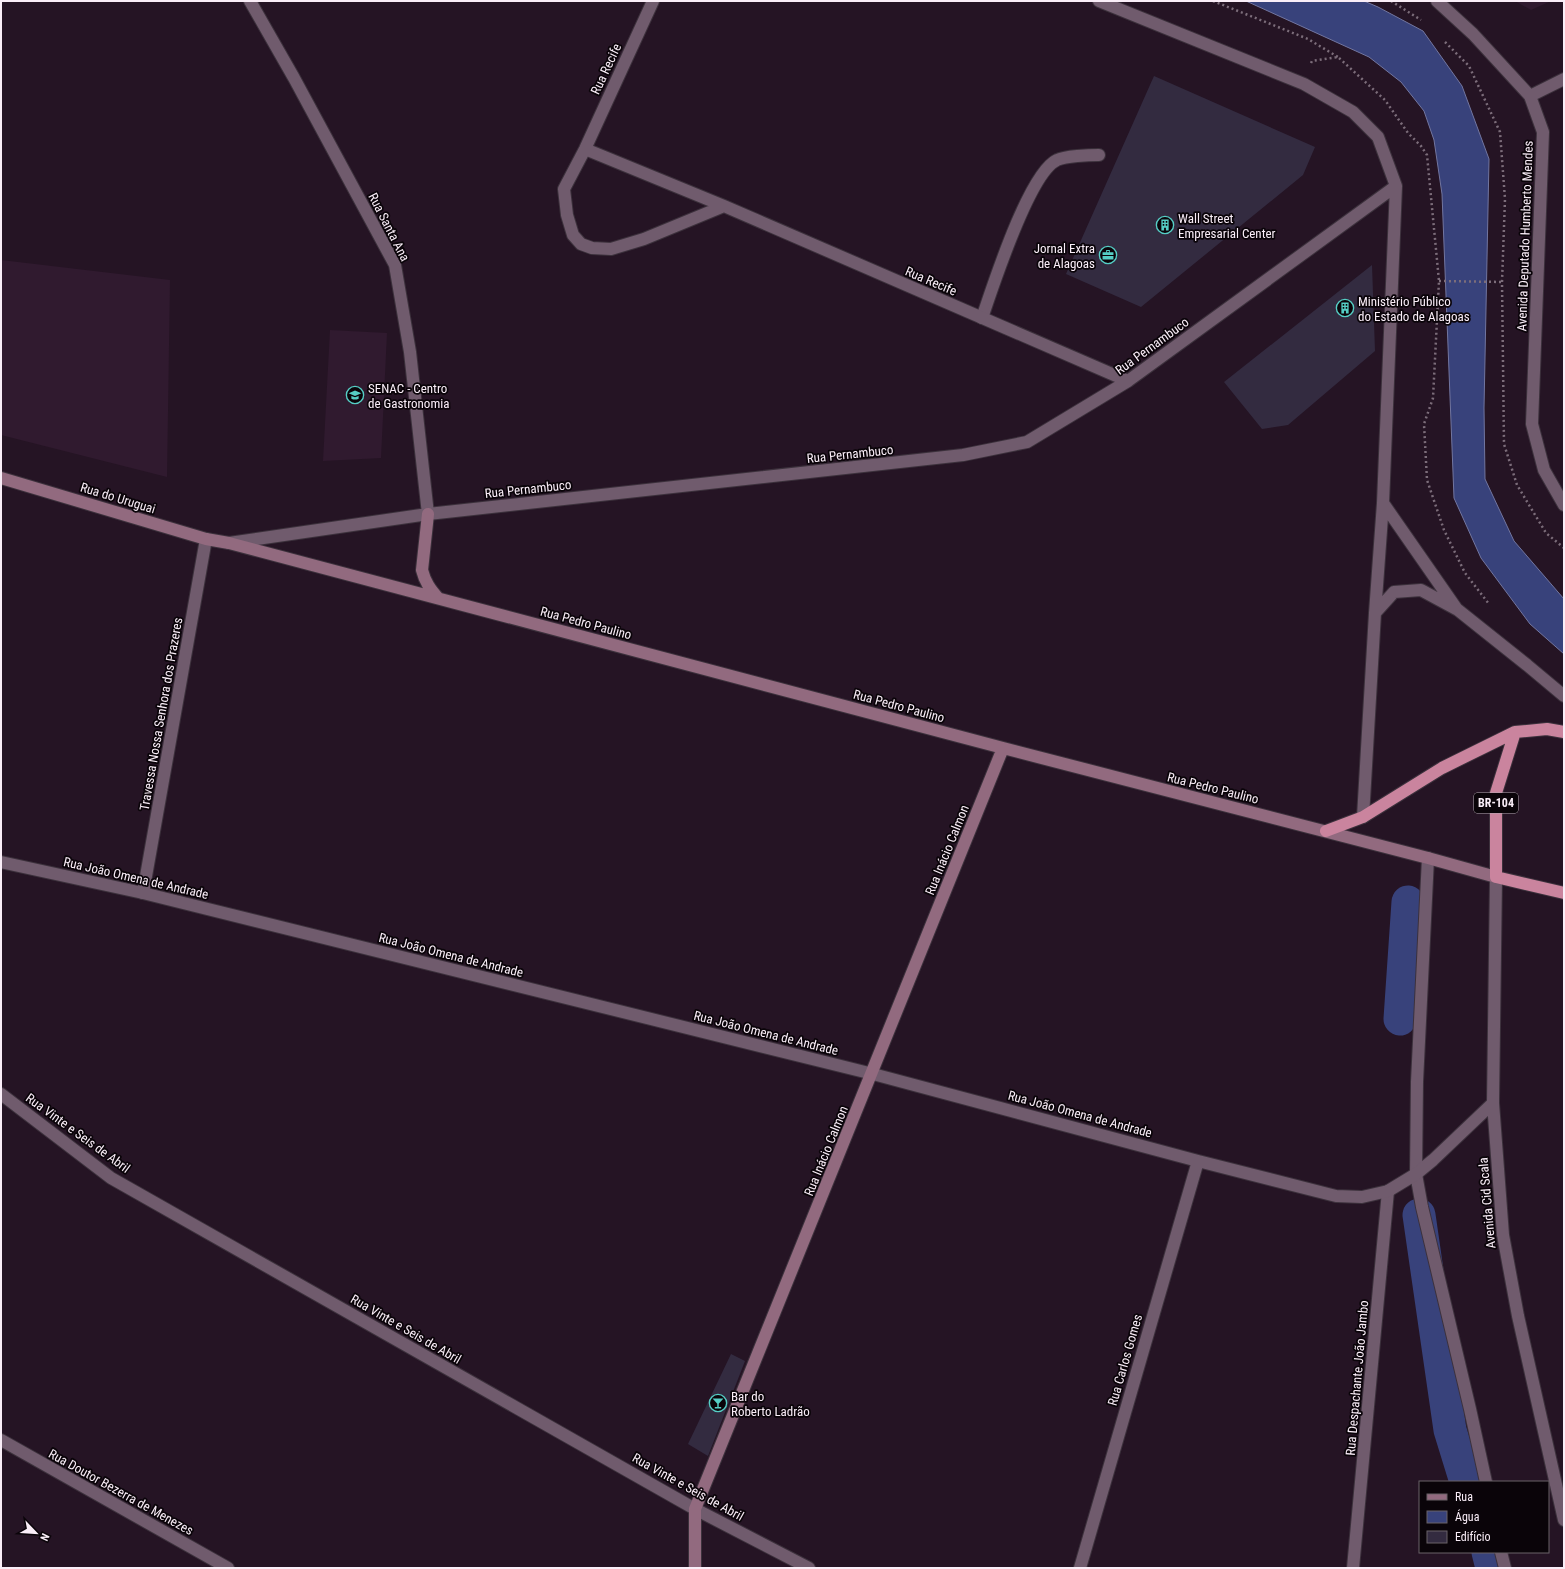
<svg xmlns="http://www.w3.org/2000/svg" width="1565" height="1569" font-family="'Roboto Condensed',sans-serif">
	<style>
		.built { fill: #301a2f }
		.water { fill: #38427b; stroke: #7276a0 }
		.lines { fill: none; stroke-linecap: round; stroke-linejoin: round }
		.canal { stroke: #38427b; stroke-width: 33 }
		.building { fill: #332b40 }
		.service-casing { stroke: #3c313c; stroke-width: 14 }
		.minor-casing { stroke: #3c313c; stroke-width: 14 }
		.tertiary-casing { stroke: #3c313c; stroke-width: 14 }
		.secondary-casing { stroke: #3c313c; stroke-width: 14 }
		.trunk-casing { stroke: #3c313c; stroke-width: 14 }
		.path { stroke: #7c6d7a; stroke-width: 2.5; stroke-dasharray: 2 3; stroke-linecap: butt }
		.service { stroke: #705b6d; stroke-width: 12 }
		.minor { stroke: #705b6d; stroke-width: 12 }
		.tertiary { stroke: #705b6d; stroke-width: 12 }
		.secondary { stroke: #926a7f; stroke-width: 12 }
		.trunk { stroke: #ca849e; stroke-width: 12 }
		.labels { text-anchor: middle; dominant-baseline: central; stroke-width: 3.5; stroke-linejoin: round; paint-order: stroke }
		.shield { fill: #0a0409; stroke: #b2a8b0; stroke-width: 1 }
		.shield-label { font-size: 12px; font-weight: bold; fill: #faeef8 }
		.street-label { font-size: 13px; fill: #faeef8; stroke: #0a0409 }
		.poi-label { font-size: 13px; fill: #faeef8; stroke: #0a0409; text-anchor: start }
	</style>
	<rect width="100%" height="100%" fill="#251424"/>
	<path class="built" d="M 1515,1 L 1551,1 L 1531,10 Z
		M 1,260 L 170,280 L 167,477 L 1,435 Z
		M 330,330 L 387,333 L 381,458 L 323,461 Z"/>
	<path class="water" d="M 1246,1 L 1364,1 L 1378,7 L 1423,31 L 1462,86 L 1489,159 L 1484,408 L 1485,479 L 1514,541 L 1564,599 L 1564,654 L 1530,624 L 1481,558 L 1454,498 L 1442,194 L 1434,140 L 1424,111 L 1401,82 L 1369,57 Z"/>
	<g class="lines">
		<path class="canal" d="M 1400,1019 L 1408,902
			M 1419,1215 L 1450,1430 L 1466,1482
			M 1488,1552 L 1492,1568"/>
	</g>
	<path class="building" d="M 1154,76 L 1315,147 L 1303,175 L 1141,307 L 1066,274 Z
		M 1372,265 L 1375,351 L 1288,425 L 1262,429 L 1224,382 Z
		M 731,1354 L 745,1361 L 708,1456 L 688,1444 Z"/>
	<g class="lines">
		<defs>
			<path id="service" d="M 982,318 C 993,286 1029,173 1057,160 C 1065,156 1089,155 1099,155"/>
			<path id="minor" d="M 250,1 L 294,78 L 395,265 L 410,352 L 428,514
				M 653,1 L 585,149 L 564,189 L 567,215 L 573,235 L 581,244 L 592,248 L 611,249 L 644,239 L 724,206
				M 1099,1 L 1304,84 L 1353,112 L 1378,137 L 1396,186 L 1383,503 L 1375,613 L 1363,817
				M 1437,1 L 1473,34 L 1530,96 L 1543,132 L 1532,424 L 1544,470 L 1564,505
				M 1530,96 L 1564,79
				M 585,149 L 724,206 L 1128,381
				M 1383,503 L 1456,608
				M 229,543 L 428,514 L 963,455 L 1027,442 L 1128,381 L 1396,186
				M 1375,613 L 1394,592 L 1421,590 L 1458,610 L 1527,665 L 1564,696
				M 1428,858 L 1417,1082 L 1416,1174 L 1422,1207 L 1470,1409 L 1486,1482
				M 143,893 L 206,539
				M 1,1440 L 228,1568
				M 1501,1552 L 1505,1568
				M 1353,1568 L 1388,1191"/>
			<path id="tertiary" d="M 1,862 L 143,893 L 873,1074 L 1198,1161 L 1336,1196 L 1362,1197 L 1388,1191 L 1416,1174 L 1433,1160 L 1493,1103
				M 1496,877 L 1493,1103 L 1503,1235 L 1518,1316 L 1564,1520
				M 1,1094 L 111,1178 L 695,1509 L 809,1568
				M 1080,1568 L 1198,1161"/>
			<path id="secondary" d="M 1,478 L 206,539 L 229,543 L 1003,748 L 1428,858 L 1496,877
				M 428,514 L 422,570 C 425,582 430,589 438,598
				M 695,1568 L 695,1509 L 1003,748"/>
			<path id="trunk" d="M 1515,732 L 1496,793 L 1496,877 L 1564,893
				M 1326,831 L 1363,817 L 1442,768 L 1515,732 L 1547,729 L 1564,732"/>
		</defs>
		<use href="#service" class="service-casing"/>
		<use href="#minor" class="minor-casing"/>
		<use href="#tertiary" class="tertiary-casing"/>
		<use href="#secondary" class="secondary-casing"/>
		<use href="#trunk" class="trunk-casing"/>
		<path class="path" d="M 1213,1 L 1308,39 L 1338,57
			M 1391,1 L 1421,20
			M 1445,42 L 1469,66 L 1500,132 L 1505,199 L 1502,282 L 1504,444 L 1517,485 L 1546,533 L 1564,548
			M 1311,63 L 1312,61 L 1338,57 L 1385,100 L 1408,133 L 1421,146 L 1427,155 L 1439,281 L 1433,398 L 1424,424 L 1427,480 L 1444,530 L 1465,573 L 1489,604
			M 1439,281 L 1502,282"/>
		<use href="#service" class="service"/>
		<use href="#minor" class="minor"/>
		<use href="#tertiary" class="tertiary"/>
		<use href="#secondary" class="secondary"/>
		<use href="#trunk" class="trunk"/>
	</g>
	<defs>
		<symbol id="building-ring" viewBox="-11 -11 22 22"><circle r="9.5" fill="#0a0409" stroke="#55cec5" stroke-width="1.5"/><path d="M-4-6H4V6H1V3H-1V6H-4ZM-2.5-4.3h1.7v1.8h-1.7ZM.8-4.3h1.7v1.8H.8ZM-2.5-1h1.7V.8h-1.7ZM.8-1h1.7V.8H.8Z" fill="#55cec5"/></symbol>
		<symbol id="office-ring" viewBox="-11 -11 22 22"><circle r="9.5" fill="#0a0409" stroke="#55cec5" stroke-width="1.5"/><path d="M-6-3h4V-5.5h4V-3h4V5H-6ZM-1-4.5V-3h2v-1.5ZM-6 0V1H6V0Z" fill="#55cec5"/></symbol>
		<symbol id="university-ring" viewBox="-11 -11 22 22"><circle r="9.5" fill="#0a0409" stroke="#55cec5" stroke-width="1.5"/><path d="M0-5L7-2L0 1L-7-2ZM-4 1L0 2.5L4 1V4Q0 6-4 4Z" fill="#55cec5"/></symbol>
		<symbol id="bar-ring" viewBox="-11 -11 22 22"><circle r="9.5" fill="#0a0409" stroke="#55cec5" stroke-width="1.5"/><path d="M-6-5H6L.8 .8V4.5H3.5V6h-7V4.5H-.8V.8Z" fill="#55cec5"/></symbol>
	</defs>
	<g fill-rule="evenodd">
		<use href="#building-ring" x="1155" y="215" width="20" height="20"/>
		<use href="#office-ring" x="1098" y="245" width="20" height="20"/>
		<use href="#building-ring" x="1335" y="298" width="20" height="20"/>
		<use href="#university-ring" x="345" y="385" width="20" height="20"/>
		<use href="#bar-ring" x="708" y="1393" width="20" height="20"/>
	</g>
	<g class="labels">
		<rect class="shield" x="1474" y="793" width="44" height="20" rx="3"/>
		<g class="shield-label">
			<text x="1496" y="803">BR-104</text>
		</g>
		<g class="street-label">
			<text transform="translate(606 69) rotate(-65)">Rua Recife</text>
			<text transform="translate(389 227) rotate(63)">Rua Santa Ana</text>
			<text transform="translate(1525 236) rotate(-88)">Avenida Deputado Humberto Mendes</text>
			<text transform="translate(931 281) rotate(23)">Rua Recife</text>
			<text transform="translate(1152 346) rotate(-36)">Rua Pernambuco</text>
			<text transform="translate(850 454) rotate(-6)">Rua Pernambuco</text>
			<text transform="translate(528 489) rotate(-6)">Rua Pernambuco</text>
			<text transform="translate(118 498) rotate(17)">Rua do Uruguai</text>
			<text transform="translate(586 623) rotate(15)">Rua Pedro Paulino</text>
			<text transform="translate(899 706) rotate(15)">Rua Pedro Paulino</text>
			<text transform="translate(161 714) rotate(-80)">Travessa Nossa Senhora dos Prazeres</text>
			<text transform="translate(1213 788) rotate(14)">Rua Pedro Paulino</text>
			<text transform="translate(947 850) rotate(-68)">Rua Inácio Calmon</text>
			<text transform="translate(136 878) rotate(13)">Rua João Omena de Andrade</text>
			<text transform="translate(451 955) rotate(14)">Rua João Omena de Andrade</text>
			<text transform="translate(766 1033) rotate(14)">Rua João Omena de Andrade</text>
			<text transform="translate(1080 1114) rotate(15)">Rua João Omena de Andrade</text>
			<text transform="translate(78 1133) rotate(36)">Rua Vinte e Seis de Abril</text>
			<text transform="translate(826 1151) rotate(-68)">Rua Inácio Calmon</text>
			<text transform="translate(1487 1203) rotate(-95)">Avenida Cid Scala</text>
			<text transform="translate(406 1329) rotate(30)">Rua Vinte e Seis de Abril</text>
			<text transform="translate(1125 1360) rotate(-74)">Rua Carlos Gomes</text>
			<text transform="translate(1357 1378) rotate(-85)">Rua Despachante João Jambo</text>
			<text transform="translate(688 1487) rotate(29)">Rua Vinte e Seis de Abril</text>
			<text transform="translate(121 1492) rotate(29)">Rua Doutor Bezerra de Menezes</text>
		</g>
		<g class="poi-label">
			<text x="1178" y="218">Wall Street<tspan x="1178" dy="15">Empresarial Center</tspan></text>
			<text x="1095" y="248" text-anchor="end">Jornal Extra<tspan x="1095" dy="15">de Alagoas</tspan></text>
			<text x="1358" y="301">Ministério Público<tspan x="1358" dy="15">do Estado de Alagoas</tspan></text>
			<text x="368" y="388">SENAC - Centro<tspan x="368" dy="15">de Gastronomia</tspan></text>
			<text x="731" y="1396">Bar do<tspan x="731" dy="15">Roberto Ladrão</tspan></text>
		</g>
	</g>
	<rect width="1565" height="1569" fill="none" stroke="#faeef8" stroke-width="4"/>
	<rect x="1419" y="1481" width="130" height="72" fill="#0a0409" stroke="#6a6269"/>
	<rect x="1427" y="1494" width="20" height="6" fill="#926a7f" stroke="#6a6269"/>
	<text x="1455" y="1501" font-size="12" fill="#faeef8">Rua</text>
	<rect x="1427" y="1511" width="20" height="12" fill="#38427b" stroke="#6a6269"/>
	<text x="1455" y="1521" font-size="12" fill="#faeef8">Água</text>
	<rect x="1427" y="1531" width="20" height="12" fill="#332b40" stroke="#6a6269"/>
	<text x="1455" y="1541" font-size="12" fill="#faeef8">Edifício</text>
	<g transform="translate(36 1533) rotate(115)" stroke="#0a0409" stroke-width="3" paint-order="stroke">
	<path d="M0-3L7 15L0 10L-7 15Z" fill="#faeef8"/>
	<text y="-6" font-size="11" font-weight="bold" text-anchor="middle" fill="#faeef8">N</text>
	</g>
</svg>
